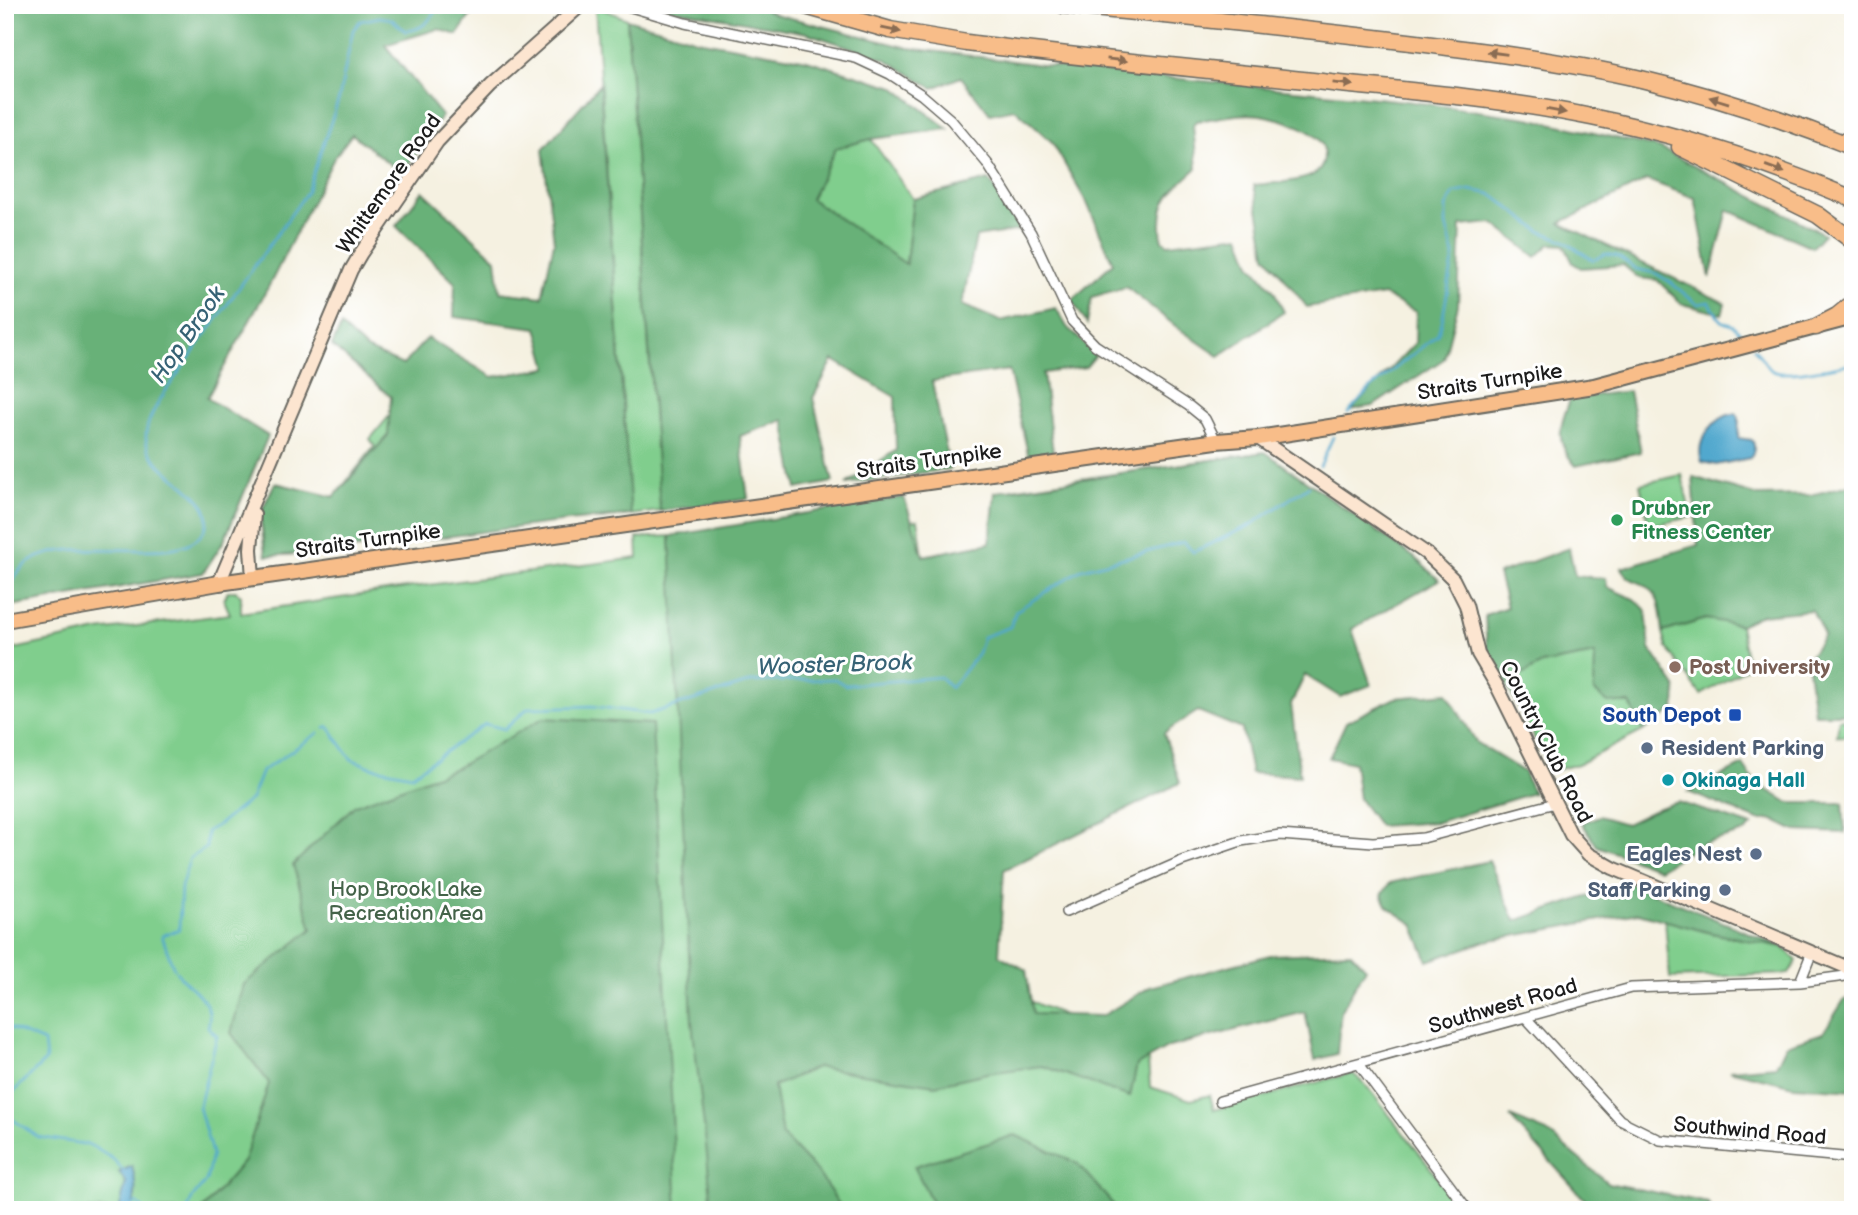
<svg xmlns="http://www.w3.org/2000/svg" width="1858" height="1215" font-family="'Balsamiq Sans',sans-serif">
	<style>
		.green { fill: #80ce8d; stroke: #4e7554; stroke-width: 2 }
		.forest { fill: #68b178; stroke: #42664a; stroke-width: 2 }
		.water { fill: #51a8ce; stroke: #366275; stroke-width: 2 }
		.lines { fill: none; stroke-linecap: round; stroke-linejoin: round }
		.stream { stroke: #51a8ce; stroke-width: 2.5 }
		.street-casing { stroke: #686761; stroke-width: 12 }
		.secondary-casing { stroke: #686761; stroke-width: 16 }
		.primary-casing { stroke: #686761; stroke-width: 18 }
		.highway-casing { stroke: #686761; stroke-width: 19 }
		.street { stroke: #fff; stroke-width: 9 }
		.secondary { stroke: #fce5d0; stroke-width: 12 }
		.primary { stroke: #f8bd89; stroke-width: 14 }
		.highway { stroke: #f8bd89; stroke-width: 16 }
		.oneway { fill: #8a6c52 }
		.leisure-dot { fill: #2e9e5b; stroke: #fff; stroke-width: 2.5 }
		.education-dot { fill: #8d6e63; stroke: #fff; stroke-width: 2.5 }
		.transit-dot { fill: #1a4fb4; stroke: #fff; stroke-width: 2.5 }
		.service-dot { fill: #5c6f8a; stroke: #fff; stroke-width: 2.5 }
		.culture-dot { fill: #0f9aa8; stroke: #fff; stroke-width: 2.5 }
		.labels { text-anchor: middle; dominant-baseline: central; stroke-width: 6; stroke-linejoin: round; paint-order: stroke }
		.street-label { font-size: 21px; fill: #1c1c1c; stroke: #fff }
		.leisure-label { font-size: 21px; font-weight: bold; fill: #27864d; stroke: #fff; text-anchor: start }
		.education-label { font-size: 21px; font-weight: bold; fill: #785e54; stroke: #fff; text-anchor: start }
		.transit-label { font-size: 21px; font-weight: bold; fill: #164399; stroke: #fff; text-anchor: end }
		.service-label { font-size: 21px; font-weight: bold; fill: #4e5e75; stroke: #fff; text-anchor: end }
		.culture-label { font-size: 21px; font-weight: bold; fill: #0d838f; stroke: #fff; text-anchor: start }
		.park-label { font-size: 21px; fill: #446349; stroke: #fff }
		.water-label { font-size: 23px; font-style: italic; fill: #366275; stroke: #fff }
	</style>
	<rect width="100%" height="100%" fill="#fff"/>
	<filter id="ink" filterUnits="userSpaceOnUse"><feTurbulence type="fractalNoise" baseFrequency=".0143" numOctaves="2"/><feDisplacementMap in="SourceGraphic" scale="14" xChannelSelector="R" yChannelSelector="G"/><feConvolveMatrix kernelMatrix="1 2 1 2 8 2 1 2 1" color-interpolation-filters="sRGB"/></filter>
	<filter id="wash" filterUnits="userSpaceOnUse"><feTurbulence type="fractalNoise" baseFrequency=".00686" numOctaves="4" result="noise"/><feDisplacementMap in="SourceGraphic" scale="28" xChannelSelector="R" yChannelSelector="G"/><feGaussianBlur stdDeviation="1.57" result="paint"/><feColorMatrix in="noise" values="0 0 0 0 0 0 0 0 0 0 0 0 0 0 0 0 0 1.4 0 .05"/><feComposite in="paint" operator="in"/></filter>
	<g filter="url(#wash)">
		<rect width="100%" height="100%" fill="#f5f1e1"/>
		<path class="green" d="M 595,6 L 627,19 L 654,427 L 740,447 L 748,499 L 595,520 L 591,502 L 404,526 L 264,547 L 260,514 L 275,483 L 334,497 L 375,446 L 370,439 L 395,409 L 493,377 L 560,366 L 625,429 Z
			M 871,139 L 913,199 L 906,265 L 811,199 L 835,148 Z
			M 1265,452 L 1415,558 L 1439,580 L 1289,629 L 1238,679 L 976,860 L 989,985 L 1147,1048 L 1150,1087 L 1191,1100 L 1210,1095 L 1214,1110 L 1352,1073 L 1364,1083 L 1424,1159 L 1460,1210 L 5,1210 L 5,651 L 98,631 L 230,614 L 224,600 L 228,591 L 236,591 L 241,596 L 241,613 L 247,612 L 413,587 L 638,558 L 637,538 L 670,536 L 671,554 L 918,520 L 923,556 L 990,543 L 1011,489 Z
			M 1682,475 L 1691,517 L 1649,526 L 1640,484 Z
			M 1706,619 L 1740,625 L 1748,667 L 1701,695 L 1667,648 L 1663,632 Z
			M 1595,654 L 1608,703 L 1630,703 L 1643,731 L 1578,764 L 1552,771 L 1506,684 L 1542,664 Z
			M 1839,719 L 1853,720 L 1853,737 L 1837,736 Z
			M 1665,920 L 1711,933 L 1783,947 L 1797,961 L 1789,974 L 1670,978 Z"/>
		<path class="forest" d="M 5,5 L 478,5 L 457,35 L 438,29 L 385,45 L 442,116 L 402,174 L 352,134 L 334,158 L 271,282 L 207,398 L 268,436 L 224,541 L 203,573 L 5,607 Z
			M 648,5 L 756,5 L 775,14 L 909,48 L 1050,66 L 1406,101 L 1528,118 L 1660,148 L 1824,234 L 1812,247 L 1728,210 L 1710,278 L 1695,198 L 1647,180 L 1560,223 L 1725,303 L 1722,314 L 1682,304 L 1657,280 L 1639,278 L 1623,265 L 1581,268 L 1573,263 L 1564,245 L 1550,244 L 1536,257 L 1493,223 L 1461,226 L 1458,305 L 1444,359 L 1373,406 L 1351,410 L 1415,343 L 1416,312 L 1384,295 L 1307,307 L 1266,255 L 1254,185 C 1269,183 1305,182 1316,173 C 1323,167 1324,162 1324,154 C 1326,130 1278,118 1260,115 C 1240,112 1216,119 1196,121 L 1193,125 L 1197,168 C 1169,194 1157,199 1162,240 L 1168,244 L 1240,235 L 1251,264 L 1274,291 L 1284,312 L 1219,356 L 1178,328 L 1126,287 L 1092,297 L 1087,324 L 1072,300 L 1113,263 L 1088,205 L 1052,142 L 1015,109 L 990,114 L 961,77 L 933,88 L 885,59 L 807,33 Z
			M 627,19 L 697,40 L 807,60 L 894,87 L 948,129 L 871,139 L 836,148 L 811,199 L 906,264 L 913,199 L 989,180 L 1021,230 L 976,237 L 962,305 L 1000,321 L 1056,308 L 1067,327 L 1096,355 L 1086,367 L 1043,373 L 1053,452 L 1029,458 L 1009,370 L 932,381 L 950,469 L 846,484 L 896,450 L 895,397 L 833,360 L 813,398 L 833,482 L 797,489 L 784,420 L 740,436 L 748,499 L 660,511 Z
			M 600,84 L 631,515 C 509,524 388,550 266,556 L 260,514 L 275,483 L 334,497 L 388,435 L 391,397 L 332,346 L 341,326 L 366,349 L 403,365 L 427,338 L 493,377 L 548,368 L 537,328 L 454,317 L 455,283 L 396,226 L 423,191 L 496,259 L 500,292 L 542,297 L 554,242 L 543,149 Z
			M 1629,391 L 1641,452 L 1576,466 C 1554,442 1559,426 1571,398 Z
			M 1265,452 L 1415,558 L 1439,580 L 1352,629 L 1371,685 L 1340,697 L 1305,675 L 1291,704 L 1300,776 L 1251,773 L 1242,729 L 1198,711 L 1164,733 L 1180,783 L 1004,870 L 999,955 L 1026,970 L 1033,1014 L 1102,1016 L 1150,987 L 1270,955 L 1351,952 L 1366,968 L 1341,1010 L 1337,1054 L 1315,1060 L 1305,1012 L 1169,1047 L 1137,1065 L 1130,1097 L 1042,1066 L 987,1073 L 935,1085 L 817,1067 L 774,1086 L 782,1135 L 818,1173 L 843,1210 L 712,1210 L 706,1144 L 692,1022 L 670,536 L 904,497 L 923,556 L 990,543 L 995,492 Z
			M 1693,477 L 1758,496 L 1811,495 L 1853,484 L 1853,714 L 1814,714 L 1807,660 L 1824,635 L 1812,610 L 1761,615 L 1740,625 L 1706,619 L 1663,632 C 1661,618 1661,597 1649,588 C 1636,578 1632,585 1621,568 L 1698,545 Z
			M 1569,548 L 1575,576 L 1606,578 L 1607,587 L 1634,599 L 1646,610 L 1650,649 L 1676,687 L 1675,709 L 1643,731 L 1630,703 L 1608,703 L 1594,691 L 1595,654 L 1542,664 L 1506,684 L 1487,649 L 1485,615 L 1507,607 L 1498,574 Z
			M 1447,693 L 1477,743 L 1524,772 L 1533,793 L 1438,822 L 1379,826 L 1359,799 L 1354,763 L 1329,758 L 1346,722 L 1395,698 Z
			M 543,718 L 652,724 L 677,1210 L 202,1210 L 244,1161 L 269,1083 L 231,1033 L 244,984 L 312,929 L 293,865 L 355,805 L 456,768 Z
			M 1743,765 L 1755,782 L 1789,803 L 1843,803 L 1845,833 L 1795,831 L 1773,820 L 1758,820 L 1688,792 Z
			M 1678,802 L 1752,826 L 1745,832 L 1702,844 L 1659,869 L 1597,846 L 1582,823 L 1599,816 L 1626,824 L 1659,808 Z
			M 1489,861 L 1515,921 L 1628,883 L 1783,947 L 1711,933 L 1638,913 L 1486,941 L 1428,961 L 1413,924 L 1388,907 L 1382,895 L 1390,883 Z
			M 1853,997 L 1853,1050 L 1851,1055 L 1853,1056 L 1853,1090 L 1794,1086 L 1729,1070 L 1776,1066 L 1786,1045 L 1823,1033 L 1844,1000 Z
			M 1510,1117 L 1547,1132 L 1608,1183 L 1708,1203 L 1711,1210 L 1594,1210 Z
			M 1015,1135 L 1077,1163 L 1118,1210 L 936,1210 L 914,1166 Z"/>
		<path class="water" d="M 1736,413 L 1739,417 L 1738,438 L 1752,440 C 1756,446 1754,452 1750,458 L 1716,465 L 1702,462 C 1694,440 1715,416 1736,413 Z
			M 132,1166 C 136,1182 137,1194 132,1210 L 119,1210 L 126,1182 L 119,1172 Z"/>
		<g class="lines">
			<path class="stream" d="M 1754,348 C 1760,355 1765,364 1771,370 C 1781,379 1837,366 1853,363
				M 1348,413 L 1371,388 L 1437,335 L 1442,322 L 1454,255 L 1446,225 L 1446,207 L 1454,193 L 1470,190 L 1491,194 L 1540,231 L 1563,240 L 1593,260 L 1605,254 L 1617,256 L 1636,269 L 1655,273 L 1670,282 L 1697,304 L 1709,302 L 1721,321 L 1734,326 L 1747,340
				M 1320,466 L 1333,437
				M 5,607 C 8,594 12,578 22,568 C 65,526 182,574 205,529 C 223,493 143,474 146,435 C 147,419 157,405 165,392 L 307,192 L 339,98 L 353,30 L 360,21 L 380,17 L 392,19 L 405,31 C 423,30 431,20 439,5
				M 325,728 L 328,726 L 351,759 L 371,767 L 412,775 L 485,724 L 505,729 L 528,708 L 592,706 L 650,714 L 751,682 L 835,679 L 845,685 L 940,677 L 951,688 L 978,653 L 983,637 L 1010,627 L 1016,611 L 1082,569 L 1184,542 L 1193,552 L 1251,525 L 1309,486
				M 5,1026 L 44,1042 L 46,1060 L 5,1100
				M 5,1114 L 38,1137 L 90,1145 L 113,1159 L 125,1172
				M 124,1210 L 137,1203 L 145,1210
				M 187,1210 L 193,1197 L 206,1181 L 212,1154 L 199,1107 L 217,1036 L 208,1027 C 216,996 187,991 174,968 C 169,958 166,946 162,936 L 179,929 L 181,887 L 190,858 L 206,848 L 207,831 L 218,825 L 251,799 L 262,771 L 318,733"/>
		</g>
	</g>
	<g filter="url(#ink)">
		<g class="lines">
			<defs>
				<path id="street" d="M 624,5 L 685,23 L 856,58 L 890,74 L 922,95 L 951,120 L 987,163 L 1031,233 L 1072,321 L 1095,345 L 1189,406 L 1205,419 L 1216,441
					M 1066,912 L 1182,861 L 1241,841 L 1280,835 L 1373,842 L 1423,838 L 1555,803
					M 1800,982 L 1812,952
					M 1526,1018 L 1620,1120 L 1660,1140 L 1853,1158
					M 1359,1064 L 1468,1210
					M 1220,1101 L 1631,988 L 1800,982 L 1853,975"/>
				<path id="secondary" d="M 1258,438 L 1427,554 L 1453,579 L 1466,605 L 1478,654 L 1497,686 L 1571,835 L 1588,854 L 1613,868 L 1853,970
					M 253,579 L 251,549 L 254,514
					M 219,583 L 351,270 L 361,253 L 437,142 L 490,86 L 581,5"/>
				<path id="primary" d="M 5,620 L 219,583 L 1216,441 L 1258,438 L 1594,386 L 1853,317"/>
				<path id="highway" d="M 802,5 L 890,30 L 967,43 C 1091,59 1216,70 1340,84 C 1424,92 1508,100 1591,117 C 1681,135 1768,163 1853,199
					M 1063,5 C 1192,18 1320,30 1448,47 C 1513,55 1577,64 1641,79 C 1713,96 1784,119 1853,147
					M 1680,147 L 1818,215 L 1853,241
					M 1816,327 L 1837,316 L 1853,303"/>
			</defs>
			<use href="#street" class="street-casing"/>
			<use href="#secondary" class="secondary-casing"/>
			<use href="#primary" class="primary-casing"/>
			<use href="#highway" class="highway-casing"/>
			<use href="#street" class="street"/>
			<use href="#secondary" class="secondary"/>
			<use href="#primary" class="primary"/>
			<use href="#highway" class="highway"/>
		</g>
		<defs><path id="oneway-solid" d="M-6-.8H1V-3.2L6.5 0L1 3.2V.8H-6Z" transform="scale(1.75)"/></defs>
		<g class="oneway">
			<use href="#oneway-solid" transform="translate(891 30) rotate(12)"/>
			<use href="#oneway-solid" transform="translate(1497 53) rotate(-172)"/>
			<use href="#oneway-solid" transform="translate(1117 60) rotate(6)"/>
			<use href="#oneway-solid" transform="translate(1343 84) rotate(6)"/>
			<use href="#oneway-solid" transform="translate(1719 100) rotate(-163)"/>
			<use href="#oneway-solid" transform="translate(1556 111) rotate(10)"/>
			<use href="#oneway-solid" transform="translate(1775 169) rotate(20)"/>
		</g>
	</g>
	<circle class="leisure-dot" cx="1617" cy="520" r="7"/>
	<circle class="education-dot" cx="1675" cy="667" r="7"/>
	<rect class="transit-dot" x="1728" y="708" width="14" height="14" rx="3.5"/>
	<g class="service-dot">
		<circle cx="1647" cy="748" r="7"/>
		<circle cx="1756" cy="854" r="7"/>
		<circle cx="1725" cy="890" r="7"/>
	</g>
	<circle class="culture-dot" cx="1668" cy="780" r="7"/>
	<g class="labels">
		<g class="street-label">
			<text transform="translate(389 184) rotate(-55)">Whittemore Road</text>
			<text transform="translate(1490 382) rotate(-9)">Straits Turnpike</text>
			<text transform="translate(929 461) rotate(-8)">Straits Turnpike</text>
			<text transform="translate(368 541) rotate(-8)">Straits Turnpike</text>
			<text transform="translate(1546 742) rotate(63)">Country Club Road</text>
			<text transform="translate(1503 1006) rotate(-16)">Southwest Road</text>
			<text transform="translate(1750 1131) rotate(5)">Southwind Road</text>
		</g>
		<g class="leisure-label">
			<text x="1631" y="508">Drubner<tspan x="1631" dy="24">Fitness Center</tspan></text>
		</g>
		<g class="education-label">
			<text x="1689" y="667">Post University</text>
		</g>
		<g class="transit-label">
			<text x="1721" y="715">South Depot</text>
		</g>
		<g class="service-label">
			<text x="1661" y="748" text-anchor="start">Resident Parking</text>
			<text x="1742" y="854">Eagles Nest</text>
			<text x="1711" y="890">Staff Parking</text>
		</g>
		<g class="culture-label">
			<text x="1682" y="780">Okinaga Hall</text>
		</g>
		<g class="park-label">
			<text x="406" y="889">Hop Brook Lake<tspan x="406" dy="24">Recreation Area</tspan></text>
		</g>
		<g class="water-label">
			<text transform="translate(188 335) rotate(-55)">Hop Brook</text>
			<text transform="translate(835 665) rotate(-2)">Wooster Brook</text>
		</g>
	</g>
	<rect width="1858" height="1215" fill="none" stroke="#fff" stroke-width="28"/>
</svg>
